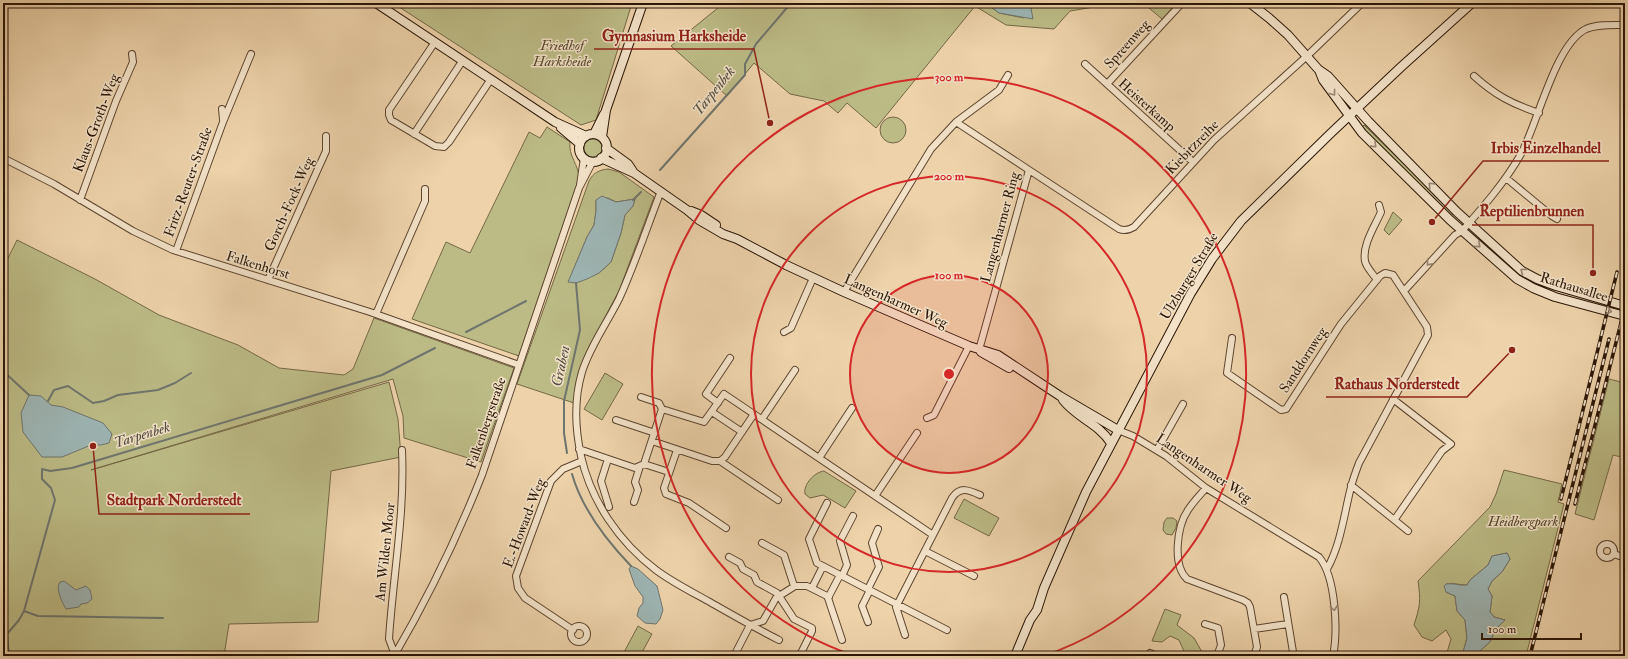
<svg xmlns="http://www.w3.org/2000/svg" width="1628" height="659" font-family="'IM FELL Double Pica',serif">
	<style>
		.green { fill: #bcbb86; stroke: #746846; fill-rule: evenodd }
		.water { fill: #9db5b4; stroke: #6f756e }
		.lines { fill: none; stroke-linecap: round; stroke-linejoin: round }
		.stream { stroke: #6f756e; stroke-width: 2 }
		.street-casing { stroke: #5c452f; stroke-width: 8 }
		.secondary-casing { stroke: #2b1606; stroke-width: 10 }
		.street { stroke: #f3e2c8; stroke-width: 6 }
		.secondary { stroke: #f3e2c8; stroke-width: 8 }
		.rail-casing { stroke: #2b1606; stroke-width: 3.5 }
		.rail { stroke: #f3e2c8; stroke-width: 2; stroke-dasharray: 6; stroke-linecap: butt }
		.oneway { stroke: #998671 }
		.ring { fill: none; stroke: #d62828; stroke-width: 2 }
		.labels { text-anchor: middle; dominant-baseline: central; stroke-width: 3; stroke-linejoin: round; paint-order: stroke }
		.street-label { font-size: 14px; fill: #2b1606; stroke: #f3e2c8 }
		.park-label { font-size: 14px; font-style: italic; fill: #56482c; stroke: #f3e2c8 }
		.water-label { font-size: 15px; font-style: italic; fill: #534e43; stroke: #f3e2c8 }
		.centre { fill: #d62828; stroke: #f3e2c8; stroke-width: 2 }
		.ring-label { font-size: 12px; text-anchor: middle; font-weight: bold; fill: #d62828; stroke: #f3e2c8; stroke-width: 3; stroke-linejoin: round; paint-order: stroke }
		.leader { fill: none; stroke: #8f2418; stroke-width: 1.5 }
		.callout-dot { fill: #8f2418; stroke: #f3e2c8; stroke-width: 1.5 }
		.callout-label { font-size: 15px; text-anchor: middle; font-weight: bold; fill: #8f2418; stroke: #f3e2c8; stroke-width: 3; stroke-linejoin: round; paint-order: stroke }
	</style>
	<rect width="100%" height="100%" fill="#edd2aa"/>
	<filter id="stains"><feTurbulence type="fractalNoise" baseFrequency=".005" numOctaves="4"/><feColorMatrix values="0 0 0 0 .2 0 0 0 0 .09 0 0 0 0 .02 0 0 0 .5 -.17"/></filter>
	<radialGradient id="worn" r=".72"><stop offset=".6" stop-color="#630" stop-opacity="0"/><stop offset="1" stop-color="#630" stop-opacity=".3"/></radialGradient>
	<path class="green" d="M 393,3 L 632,3 L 596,120 L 581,125 Z
		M 724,3 L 986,3 L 999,13 L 1024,18 L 1031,10 L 1030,3 L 1118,3 L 1070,11 L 1054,29 L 1006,25 L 975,6 L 876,128 L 847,103 L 838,113 L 824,101 L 790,94 L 754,63 L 727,96 L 671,46 Z
		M 1143,3 L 1177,3 L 1162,19 Z
		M880 130a13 13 0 1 1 26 0a13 13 0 1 1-26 0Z
		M 1364,125 L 1454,213 L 1451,216 L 1360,129 Z
		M 547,127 L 570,142 C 568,156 579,165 579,178 L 519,356 L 412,319 L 446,242 L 470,253 L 529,132 L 540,138 Z
		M584 148a9 9 0 1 1 18 0a9 9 0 1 1-18 0Z
		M 608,169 L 619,172 L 654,197 L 619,291 L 589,347 L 574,403 L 517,384 L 589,181 C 593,173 599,170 608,169 ZM 608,198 L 616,202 L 635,199 L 633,206 L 625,215 L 621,233 L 611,262 L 599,273 L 569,281 L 587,237 L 594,225 L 596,211 L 596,200 Z
		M 1393,212 L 1402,220 L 1389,235 L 1384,230 Z
		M 17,240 L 95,279 L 159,315 L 238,345 L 279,368 L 344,375 L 353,369 L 374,318 L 514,368 L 481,462 L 404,438 L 403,416 L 393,379 L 91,470 L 389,382 L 398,419 L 401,457 L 331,471 L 318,622 L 229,624 L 224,656 L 3,656 L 3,268 Z
		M 605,373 L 623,384 L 602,420 L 584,409 Z
		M 1609,379 L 1625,383 L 1625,458 L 1613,455 L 1594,520 L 1575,514 Z
		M 1504,470 L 1562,484 L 1558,502 L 1564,504 L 1526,656 L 1474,656 L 1490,642 L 1495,630 L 1505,620 L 1494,617 L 1490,612 L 1492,596 L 1488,589 L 1492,581 L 1502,572 L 1510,559 L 1507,553 L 1492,556 L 1488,565 L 1470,580 L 1467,585 C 1460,585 1455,583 1446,584 L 1446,592 L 1455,596 L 1457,611 L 1465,620 L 1467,638 L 1462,656 L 1446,656 L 1451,639 L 1446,630 L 1432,641 L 1422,637 L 1414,625 C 1420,606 1421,601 1418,581 L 1490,507 L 1496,494 Z
		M 824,471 L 856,491 L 845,508 L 823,495 L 810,498 L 805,494 C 803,484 815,472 824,471 Z
		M 964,499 L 999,518 L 989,536 L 954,518 Z
		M 1167,518 L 1173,518 L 1177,521 L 1176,528 L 1172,535 L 1166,534 L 1163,530 L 1164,522 Z
		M 1165,609 L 1181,615 L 1177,625 L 1194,638 L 1202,652 L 1199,656 L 1186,656 L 1179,640 L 1170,636 L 1162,642 L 1152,641 Z
		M 638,626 L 652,634 L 640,656 L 622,656 Z"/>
	<path class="water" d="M 986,3 L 1030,3 L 1033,19 L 999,13 Z
		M 602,196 L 616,202 L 635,199 L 633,206 L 625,215 L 621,233 L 611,262 L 599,273 L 587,279 L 576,283 L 568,282 L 587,237 L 594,225 L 596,211 L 596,200 Z
		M 29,395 L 41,396 L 51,405 L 63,407 L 103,423 L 112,434 L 109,443 L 101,445 L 91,445 L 62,457 L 42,457 L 23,432 L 21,413 Z
		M 1507,553 L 1510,559 L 1502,572 L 1492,581 L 1488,589 L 1492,596 L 1490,612 L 1494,617 L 1505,620 L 1495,630 L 1490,642 L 1474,656 L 1462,656 L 1467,638 L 1465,620 L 1457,611 L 1455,596 L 1446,592 L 1444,586 L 1446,584 C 1455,583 1460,586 1467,585 L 1470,580 L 1488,565 L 1492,556 Z
		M 631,566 L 638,569 L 657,586 L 663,610 L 660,619 L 656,624 L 645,623 L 637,616 L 639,608 L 643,603 L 643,597 L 635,586 L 629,569 Z
		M 64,581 L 76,590 L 86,586 L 90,590 L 92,599 L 87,603 L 81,604 L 79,607 L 66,609 C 62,602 55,589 60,582 Z"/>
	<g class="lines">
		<path class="stream" d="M 660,170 L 745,75 L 745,64 L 756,44 L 791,3
			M 633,200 L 641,192
			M 466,332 L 526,301
			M 3,371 L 29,395
			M 48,401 L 54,390 L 68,386 L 93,403 L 104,401 L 118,395 L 158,390 L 175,383 L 191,373
			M 567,453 L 564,433 L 564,401 L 580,330 L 576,283
			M 572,474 C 582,509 606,540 631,566
			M 24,611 L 38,616 L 163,618
			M 9,656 L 7,634 L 19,620 L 24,611 L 55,500 L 51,488 L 42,479 L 42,469 L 50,471 L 72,468 L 382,375 L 435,348"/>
		<defs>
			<path id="street" d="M 435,42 L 389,110 L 389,115 L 391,120 L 435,146 L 444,147 L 449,142 L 491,79
				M 1085,64 L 1193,162
				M 1474,76 C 1495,95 1512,104 1539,113
				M 1107,84 L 1182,3
				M 222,109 L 223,120
				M 956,122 L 1029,170 L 979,350
				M 414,134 L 463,60
				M 3,158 L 54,184 L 133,231 L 173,250 L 370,312 L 519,365
				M 1029,170 L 1119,229 C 1124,231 1129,230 1134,227 L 1214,140 L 1307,56 L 1362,3
				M 1506,178 L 1552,216 L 1557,219
				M 580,185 L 584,158
				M 661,191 C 647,227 635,264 619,299 C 607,323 590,346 582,372 C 574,399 575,428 581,456 C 591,501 619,542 656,570 C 672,582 690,591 708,601 C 731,614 755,628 779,640
				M 80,200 L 116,101 L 133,62 L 132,54
				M 176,251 L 223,122 L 251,54
				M 268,280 L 326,151 L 326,136
				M 1377,280 C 1373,274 1366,267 1365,261 C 1362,245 1375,226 1381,212 L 1379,205
				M 1404,291 L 1455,235 L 1462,231 C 1484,206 1505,182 1521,154 C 1538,123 1555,44 1586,29 C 1597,24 1613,25 1625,25
				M 844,292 L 931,149 L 956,122 L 999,90 L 1008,75
				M 376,314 L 425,201 L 425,189
				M 784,332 L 791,328 L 813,278
				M 1232,338 L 1227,373 L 1281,410 L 1286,409 L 1341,324 L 1380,276 L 1385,273 L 1393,275 L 1427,327 L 1428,335 L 1359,463 C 1356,471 1353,479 1351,487 C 1344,514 1341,544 1327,569
				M 641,397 L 659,403 L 662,409 L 644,464
				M 1393,399 L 1451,444 L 1442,451 L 1395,519
				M 718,403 L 706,394 L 730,358
				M 662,409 L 704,422 L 724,394 L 933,535
				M 712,412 L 742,432
				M 927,418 L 934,415 L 969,346
				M 762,419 L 795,370
				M 616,420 L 655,433
				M 1118,430 L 1133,436 L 1166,456 L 1206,488 L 1319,557 C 1336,577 1338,631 1333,656
				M 652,441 L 712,461 L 720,461 L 778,500
				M 579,449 L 635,468 L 644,464 L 669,472
				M 677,450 L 664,488 L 666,494 L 689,503 L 726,528
				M 1157,450 L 1183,404
				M 819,458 L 852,408
				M 608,459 L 601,481 L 609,507
				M 720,461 L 725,457 L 754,414
				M 1351,485 L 1408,531
				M 1206,488 C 1200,495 1193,502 1188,510 C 1177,526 1172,565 1187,579 L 1243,600 L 1248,603 L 1250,607 L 1257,647 L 1254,656
				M 875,496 L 917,433
				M 634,502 L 638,490 L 635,482 L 640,466
				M 827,503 L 809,539 L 817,563 L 947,630
				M 762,543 L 784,555 L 794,586
				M1600 551a7 7 0 1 1 14 0a7 7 0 1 1-14 0Z
				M 925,551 L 974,576
				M 1614,554 L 1625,558
				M 729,557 L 740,563 L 743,569 L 754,575 L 757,582 L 777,593 L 794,619 L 812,628 L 812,631 L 801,653
				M 840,575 L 828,598 L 842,640
				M 842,576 L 847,565 L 840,541 L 853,516
				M 812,588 L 823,566
				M 868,589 L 879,567 L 872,543 L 878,529
				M 1284,597 L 1293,652 L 1292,656
				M 868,622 L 862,606 L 870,590
				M 1205,624 L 1218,628 L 1221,645 L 1217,656
				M 750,625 L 763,621 L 776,598 L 795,586 L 807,586 L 829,597
				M571 634a8 8 0 1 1 16 0a8 8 0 1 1-16 0Z
				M 1254,629 L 1288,624
				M 573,630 L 525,598 L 518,588 L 516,576 L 551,481 L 563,469 L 582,461
				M 905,635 L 896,607 L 952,498 C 960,486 969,490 980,495
				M 1150,653 L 1157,656
				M 394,656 C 428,598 457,538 482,475 L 579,188 L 593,161
				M 397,656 L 395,655 L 389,639 C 393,576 405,514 402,450
				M 734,656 L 750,625"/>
			<path id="secondary" d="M 376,3 L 555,122 L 586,136
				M 1250,3 L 1269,18 L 1288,35 L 1318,69 L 1328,76 L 1368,121 L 1457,212 L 1522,271 L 1537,279 L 1556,286 L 1625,306
				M 1319,70 L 1323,80 L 1362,133 L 1450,220 L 1517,279 L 1533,288 L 1555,297 L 1625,316
				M 561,128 L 580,144
				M 594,134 L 604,114
				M579 148a14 14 0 1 1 28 0a14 14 0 1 1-28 0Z
				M 602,137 L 606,110 L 643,3
				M 606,148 L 628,164 L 634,173 L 687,210 L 699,220 L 723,234 L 737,239 L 786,265 L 844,292 L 969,346 L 998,355 L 1060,396 L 1118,430
				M 601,158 L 634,173
				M 691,211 L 701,215 L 716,225
				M 981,352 L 1009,368
				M 1063,400 C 1078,419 1097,422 1111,443
				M 1015,656 L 1030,620 L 1037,610 L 1044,588 L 1086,492 L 1191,293 L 1212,259 L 1241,221 L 1331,133 L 1401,67 L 1472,3"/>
		</defs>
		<use href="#street" class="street-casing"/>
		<use href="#secondary" class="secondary-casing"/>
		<use href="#street" class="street"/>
		<use href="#secondary" class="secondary"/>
		<defs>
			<path id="rail" d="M 1561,499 L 1617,272
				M 1575,504 L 1625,307
				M 1530,656 L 1609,339"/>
		</defs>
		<use href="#rail" class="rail-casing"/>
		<use href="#rail" class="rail"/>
	</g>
	<defs><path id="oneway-chevron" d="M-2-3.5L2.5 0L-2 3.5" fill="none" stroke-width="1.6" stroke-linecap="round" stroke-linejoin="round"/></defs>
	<g class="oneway">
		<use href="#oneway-chevron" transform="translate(1333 93) rotate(53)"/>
		<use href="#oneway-chevron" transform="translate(1374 145) rotate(44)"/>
		<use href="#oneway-chevron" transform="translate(1431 185) rotate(-134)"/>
		<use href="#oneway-chevron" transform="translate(1478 245) rotate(41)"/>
		<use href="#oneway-chevron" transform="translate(1429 263) rotate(132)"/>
		<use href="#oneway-chevron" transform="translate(1523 271) rotate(-144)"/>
		<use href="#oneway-chevron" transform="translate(1609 311) rotate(15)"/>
		<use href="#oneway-chevron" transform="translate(1334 608) rotate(82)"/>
	</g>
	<circle cx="949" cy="374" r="99" fill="#d62828" fill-opacity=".12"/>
	<g class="ring">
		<circle cx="949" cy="374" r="99"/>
		<circle cx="949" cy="374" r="198"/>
		<path d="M855 656A297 297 0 1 1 1043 656"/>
	</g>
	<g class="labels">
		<g class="street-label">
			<text transform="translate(1127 44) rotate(-48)">Spreenweg</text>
			<text transform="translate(1147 105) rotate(42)">Heisterkamp</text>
			<text transform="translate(96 123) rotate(-69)">Klaus-Groth-Weg</text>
			<text transform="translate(1192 147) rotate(-46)">Kiebitzreihe</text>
			<text transform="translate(188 182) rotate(-70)">Fritz-Reuter-Straße</text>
			<text transform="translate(289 204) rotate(-66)">Gorch-Fock-Weg</text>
			<text transform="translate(1000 227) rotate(-75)">Langenharmer Ring</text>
			<text transform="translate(258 265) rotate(17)">Falkenhorst</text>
			<text transform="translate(1189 276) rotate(-59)">Ulzburger Straße</text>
			<text transform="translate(1574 287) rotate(17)">Rathausallee</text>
			<text transform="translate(896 301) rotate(24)">Langenharmer Weg</text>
			<text transform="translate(1303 360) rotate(-57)">Sanddornweg</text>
			<text transform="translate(486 423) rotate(-71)">Falkenbergstraße</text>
			<text transform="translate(1204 468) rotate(34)">Langenharmer Weg</text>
			<text transform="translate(524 523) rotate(-69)">E.-Howard-Weg</text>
			<text transform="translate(385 552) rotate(-84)">Am Wilden Moor</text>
		</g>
		<g class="park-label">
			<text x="562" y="45">Friedhof<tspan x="562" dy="16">Harksheide</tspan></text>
			<text x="1523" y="521">Heidbergpark</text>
		</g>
		<g class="water-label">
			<text transform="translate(714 91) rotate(-51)">Tarpenbek</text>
			<text transform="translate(561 366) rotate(-78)">Graben</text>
			<text transform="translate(142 435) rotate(-17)">Tarpenbek</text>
		</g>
	</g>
	<circle cx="949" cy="374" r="6" class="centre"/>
	<g class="ring-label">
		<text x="949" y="81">300 m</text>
		<text x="949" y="180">200 m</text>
		<text x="949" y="279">100 m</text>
	</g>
	<path class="leader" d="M770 123L754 49H594M1432 222L1483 161H1609M1593 273L1593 225H1472M1512 350L1467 397H1326M93 446L99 514H250"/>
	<g class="callout-dot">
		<circle cx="770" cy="123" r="4"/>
		<circle cx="1432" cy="222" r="4"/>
		<circle cx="1593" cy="273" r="4"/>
		<circle cx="1512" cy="350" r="4"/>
		<circle cx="93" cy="446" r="4"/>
	</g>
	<g class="callout-label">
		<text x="674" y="41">Gymnasium Harksheide</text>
		<text x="1546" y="153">Irbis Einzelhandel</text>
		<text x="1532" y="216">Reptilienbrunnen</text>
		<text x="1397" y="389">Rathaus Norderstedt</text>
		<text x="174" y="505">Stadtpark Norderstedt</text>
	</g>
	<rect width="1628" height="659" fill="none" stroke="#edd2aa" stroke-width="16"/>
	<rect x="4" y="4" width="1620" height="651" fill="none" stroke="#2b1606" stroke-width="2"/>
	<rect x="8" y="8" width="1612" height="643" fill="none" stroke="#2b1606"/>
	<path d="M1482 633v6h99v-6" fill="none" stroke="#2b1606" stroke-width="2"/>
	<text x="1488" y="633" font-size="12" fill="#2b1606" stroke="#f3e2c8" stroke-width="3" paint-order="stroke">100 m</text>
	<rect width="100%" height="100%" filter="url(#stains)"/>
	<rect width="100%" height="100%" fill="url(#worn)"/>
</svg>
